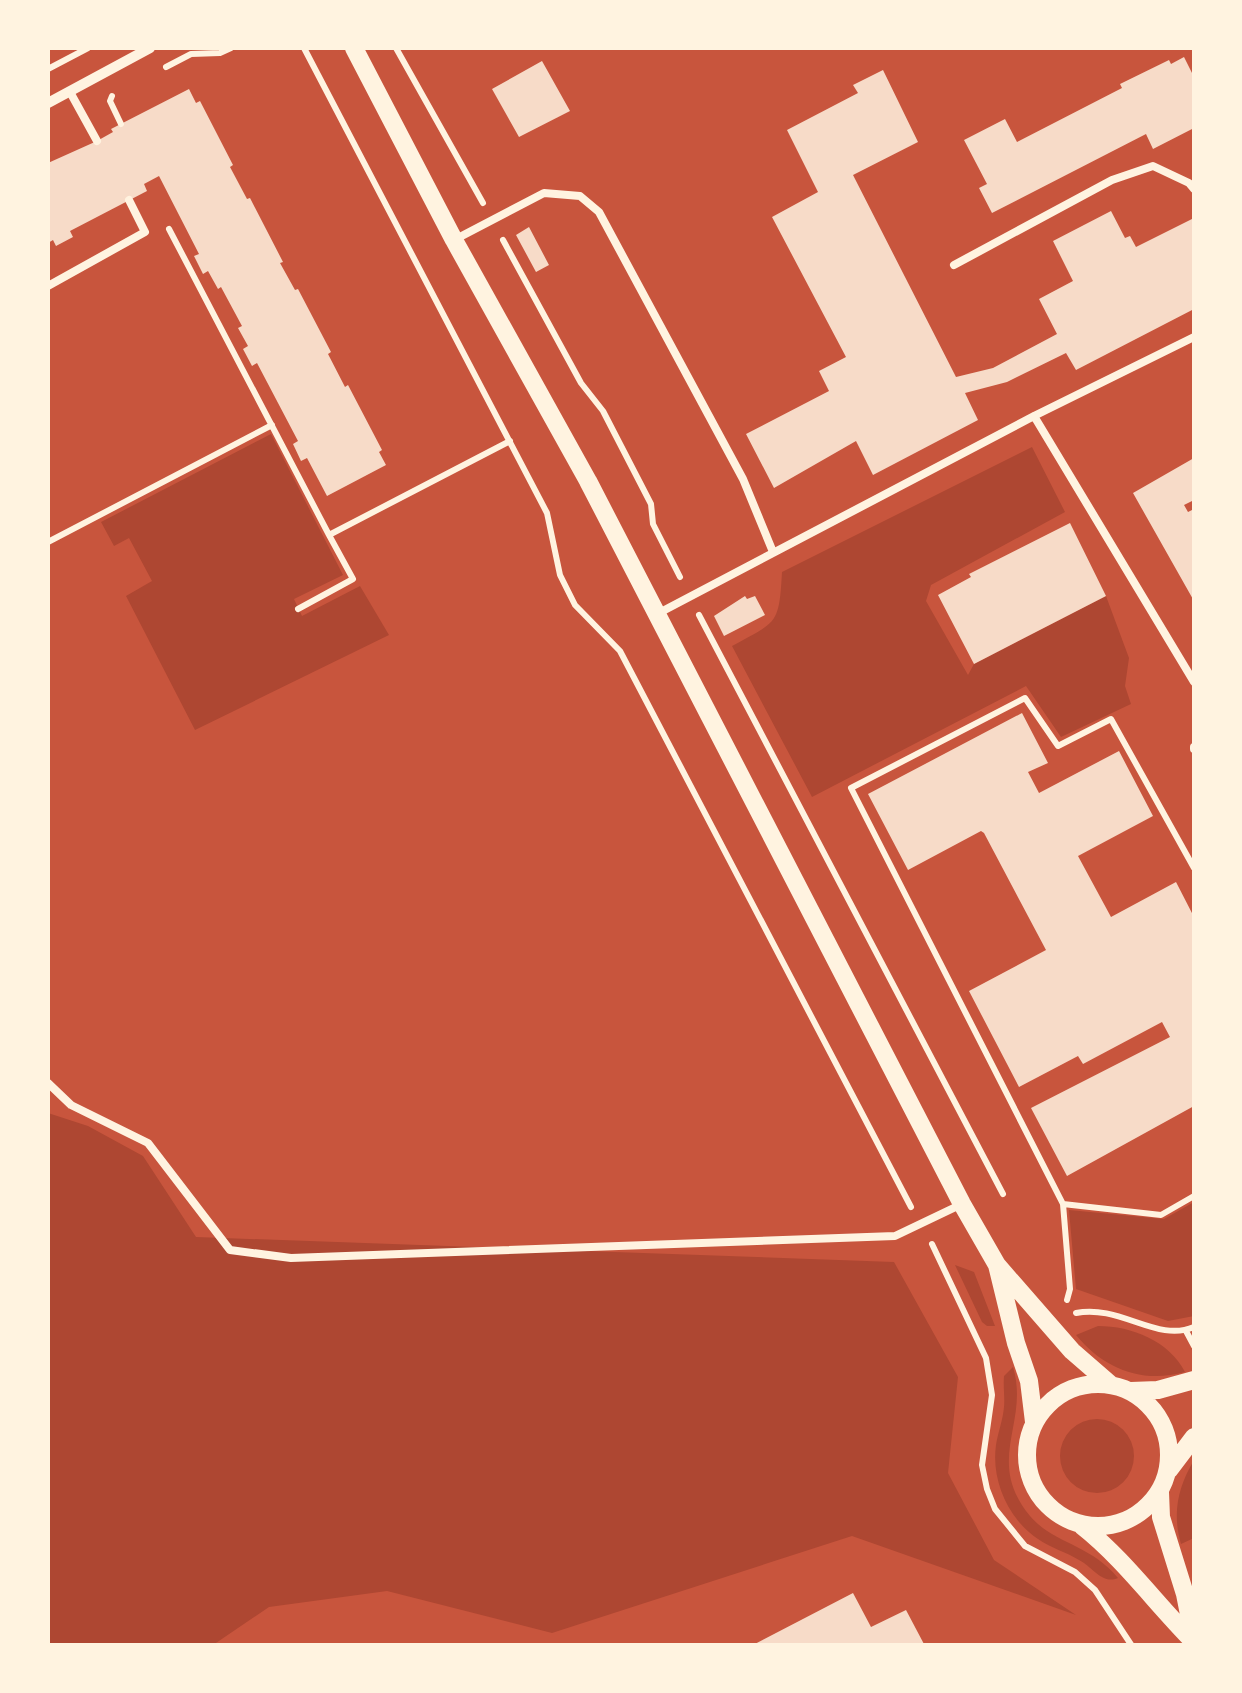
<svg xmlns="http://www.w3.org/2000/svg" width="1242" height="1693" font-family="Commissioner,sans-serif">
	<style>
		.green { fill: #ae4732 }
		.building { fill: #f7dbc8 }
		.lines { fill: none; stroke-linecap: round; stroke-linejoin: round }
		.path { stroke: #fff3e0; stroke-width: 6 }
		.service { stroke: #fff3e0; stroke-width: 8 }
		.minor { stroke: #fff3e0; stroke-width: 10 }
		.tertiary { stroke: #fff3e0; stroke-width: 18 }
	</style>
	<rect width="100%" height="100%" fill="#c8553d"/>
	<path class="green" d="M 271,434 L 343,575 L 294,599 L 302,616 L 360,586 L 389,635 L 195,730 L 126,596 L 152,581 L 129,538 L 114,546 L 101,522 Z
		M 1032,447 L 1065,512 L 931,585 L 926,601 L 968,675 L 974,664 L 1106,596 L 1129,658 L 1125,686 L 1131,704 L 1061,737 L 1026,686 L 812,797 L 732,646 C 777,621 779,626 782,572 Z
		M 48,1113 L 88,1126 L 143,1156 L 196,1237 L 894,1262 L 958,1377 L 948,1473 L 994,1560 L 1076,1615 L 852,1536 L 552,1633 L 387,1591 L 269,1607 L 213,1645 L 48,1645 Z
		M 1194,1202 L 1194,1316 L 1168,1321 L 1076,1289 L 1069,1210 L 1164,1219 Z
		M 955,1265 L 974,1272 L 995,1326 L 987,1326 L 982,1322 Z
		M 1098,1326 C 1132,1326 1169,1341 1185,1372 C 1142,1384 1104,1369 1076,1335 Z
		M 1013,1367 C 1030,1423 984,1460 1030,1516 C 1054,1544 1090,1544 1118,1578 C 1102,1585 1093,1567 1079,1560 C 1066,1552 1051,1548 1038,1539 C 1008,1519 991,1480 996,1445 C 998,1432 1003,1420 1004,1407 C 1005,1397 1003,1387 1004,1376 Z
		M1060 1456a37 37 0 1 1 74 0a37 37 0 1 1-74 0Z
		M 1194,1460 L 1194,1538 L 1181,1544 C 1172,1513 1178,1487 1194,1460 Z"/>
	<path class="building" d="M 1184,57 L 1194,77 L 1194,128 L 1153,149 L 1146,134 L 992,213 L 979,188 L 987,184 L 964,140 L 1005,119 L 1017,142 L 1122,88 L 1120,84 L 1169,60 L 1171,64 Z
		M 542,61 L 570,111 L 519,137 L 492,89 Z
		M 883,70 L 918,142 L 853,175 L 956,377 L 993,368 L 1057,334 L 1039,299 L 1073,281 L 1053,241 L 1111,211 L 1125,238 L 1130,236 L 1136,247 L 1194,218 L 1194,309 L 1076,370 L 1066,353 L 1007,382 L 965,393 L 978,420 L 873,475 L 856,441 L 774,488 L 746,434 L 829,391 L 819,371 L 846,357 L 772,217 L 818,192 L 787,130 L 858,93 L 853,85 Z
		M 189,89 L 196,103 L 200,101 L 233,165 L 230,167 L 247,199 L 250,198 L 283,262 L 280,263 L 295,290 L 298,289 L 331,352 L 328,354 L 345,387 L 348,385 L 382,450 L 379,452 L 386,465 L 327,496 L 307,458 L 301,461 L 293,444 L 298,441 L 257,363 L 252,366 L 243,349 L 248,346 L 238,328 L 242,326 L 221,287 L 218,289 L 208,271 L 203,274 L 194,256 L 199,254 L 159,176 L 144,184 L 147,191 L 70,231 L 73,237 L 56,246 L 53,240 L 48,243 L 48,163 L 97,141 L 113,132 L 111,129 Z
		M 529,227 L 549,265 L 536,272 L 516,235 Z
		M 1194,458 L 1194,500 L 1184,505 L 1188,512 L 1194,509 L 1194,601 L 1133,493 Z
		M 1070,523 L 1106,596 L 974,664 L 938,595 L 971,577 L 969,574 Z
		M 745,596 L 747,599 L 755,596 L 765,615 L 724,636 L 714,616 Z
		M 1022,713 L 1048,763 L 1028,772 L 1039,793 L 1119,751 L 1153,816 L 1078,856 L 1111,917 L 1176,882 L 1194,917 L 1194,1106 L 1067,1176 L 1031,1108 L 1170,1037 L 1162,1022 L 1083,1064 L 1078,1056 L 1019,1087 L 969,991 L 1046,950 L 984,833 L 981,831 L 908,870 L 868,794 Z
		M 853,1593 L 871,1627 L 906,1610 L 925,1646 L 751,1646 Z"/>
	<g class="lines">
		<path class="path" d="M 304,48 L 547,513 L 560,575 L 575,605 L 620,651 L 911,1207
			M 396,48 L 483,203
			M 166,67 L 191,54 L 220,53 L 231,48
			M 48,69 L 88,48
			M 112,96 L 110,101 L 121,124
			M 169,229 L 329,535 L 510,441
			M 503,240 L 581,383 L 603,411 L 651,504 L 653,524 L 680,577
			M 48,542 L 272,425
			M 298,609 L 353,579 L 329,535
			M 699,615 L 1003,1194
			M 1194,868 L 1111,719 L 1058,746 L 1025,698 L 851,788 L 1063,1204 L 1161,1215 L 1194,1196
			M 1063,1204 L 1070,1289 L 1067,1300
			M 932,1244 L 986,1358 L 992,1395 L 982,1465 L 987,1489 L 995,1509 L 1025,1546 L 1075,1572 L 1095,1590 L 1132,1646
			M 1076,1313 C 1120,1304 1157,1343 1194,1327
			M 1186,1331 L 1194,1346"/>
		<path class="service" d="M 70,92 L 97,141
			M 454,240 L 544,193 L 580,196 L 599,212 L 743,479 L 773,552
			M 954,265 L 1112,180 L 1153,166 L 1189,183 L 1194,189
			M 48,286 L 145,232 L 129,200
			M 1034,416 L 1194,682
			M 657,614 L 1034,416 L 1194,337
			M 1194,747 L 1194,749
			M 48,1083 L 71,1105 L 148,1143 L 230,1250 L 291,1258 L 895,1236 L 962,1204"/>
		<path class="minor" d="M 48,103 L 150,48"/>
		<path class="tertiary" d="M 354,48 L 454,240 L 588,481 L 962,1204 L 997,1265 L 1072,1351 L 1110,1384
			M 997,1265 L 1016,1343 L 1029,1381 L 1034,1422
			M1027 1455a71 71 0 1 1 142 0a71 71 0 1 1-142 0Z
			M 1131,1391 L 1158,1390 L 1194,1380
			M 1169,1470 L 1194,1437
			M 1160,1492 L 1161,1517 L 1185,1594 L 1194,1640
			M 1082,1526 C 1124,1559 1156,1604 1194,1642"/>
	</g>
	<rect width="1242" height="1693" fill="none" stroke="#fff3e0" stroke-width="100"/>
</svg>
